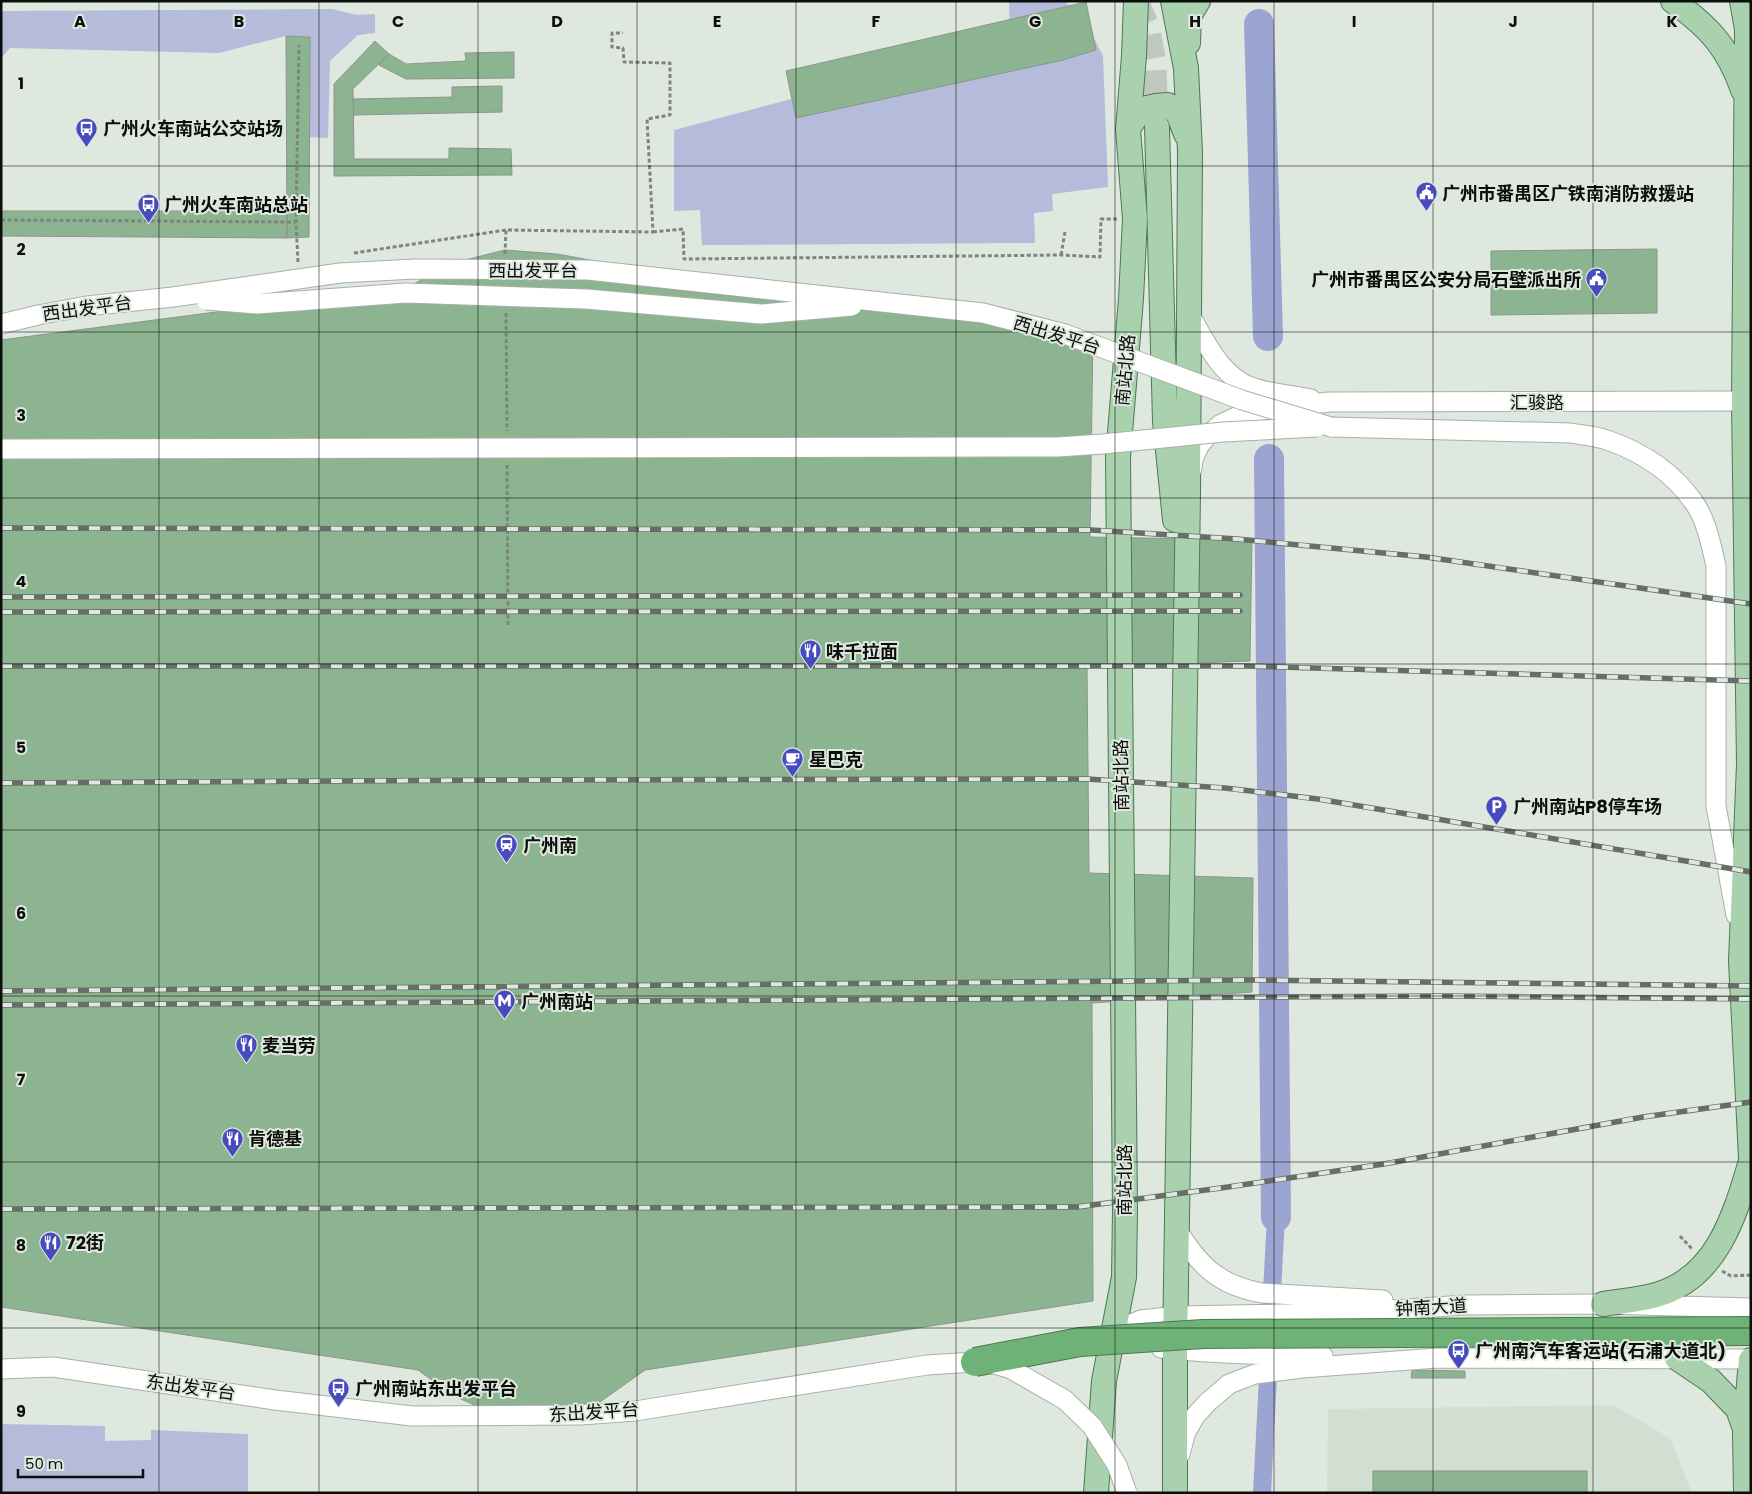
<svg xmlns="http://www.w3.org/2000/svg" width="1752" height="1494" font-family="Poppins,'Noto Sans SC',sans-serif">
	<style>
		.built { fill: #d0dfd1 }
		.green { fill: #b5bbda }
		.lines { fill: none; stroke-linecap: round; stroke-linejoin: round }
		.canal { stroke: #9ca5d2; stroke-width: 18 }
		.river { stroke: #9ca5d2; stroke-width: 30 }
		.building { fill: #8db490; stroke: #8c958d }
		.major-tunnel { stroke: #bfc7bf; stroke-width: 24; stroke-dasharray: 24 12; stroke-linecap: butt }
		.minor-casing { stroke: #a7b0a8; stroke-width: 21 }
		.major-casing { stroke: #4c7951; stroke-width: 26 }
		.path { stroke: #7e847e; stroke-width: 3; stroke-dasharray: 4 2.5; stroke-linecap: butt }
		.minor { stroke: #fff; stroke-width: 19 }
		.major { stroke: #a9d1ad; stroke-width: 24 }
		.rail-casing { stroke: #676d67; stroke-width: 5.5 }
		.rail { stroke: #dfe8df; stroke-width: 4; stroke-dasharray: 11; stroke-linecap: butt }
		.minor-bridge-casing { stroke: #a7b0a8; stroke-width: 21; stroke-linecap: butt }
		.highway-bridge-casing { stroke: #4c7951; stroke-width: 30; stroke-linecap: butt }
		.minor-bridge { stroke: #fff; stroke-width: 19 }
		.highway-bridge { stroke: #6fb277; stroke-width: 28 }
		.grid { fill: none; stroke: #0b0e0b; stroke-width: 1; stroke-opacity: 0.55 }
		.labels { text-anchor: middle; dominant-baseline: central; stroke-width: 4; stroke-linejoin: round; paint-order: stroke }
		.poi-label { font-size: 18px; font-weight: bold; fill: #0b0e0b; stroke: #dfe8df; text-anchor: start }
		.street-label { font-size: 18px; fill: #0b0e0b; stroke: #dfe8df }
		.grid-label { font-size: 16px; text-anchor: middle; font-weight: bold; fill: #0b0e0b; stroke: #dfe8df; stroke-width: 4; stroke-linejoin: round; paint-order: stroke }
	</style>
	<rect width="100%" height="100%" fill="#dfe8df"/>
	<path class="built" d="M 1613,1405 L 1670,1438 L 1692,1493 L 1327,1493 L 1328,1409 Z"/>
	<path class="green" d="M 1009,1 L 1064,1 L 1083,17 L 1103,56 L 1108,187 L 1052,194 L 1053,211 L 1034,213 L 1035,243 L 702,245 L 700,210 L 674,211 L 674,130 L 1010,41 Z
		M 332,9 L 357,15 L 375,14 L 375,33 L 358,35 L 330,61 L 328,138 L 309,137 L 308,36 L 286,36 L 219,53 L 10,48 L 1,58 L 1,11 Z
		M 1,1424 L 105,1426 L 105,1441 L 151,1440 L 151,1430 L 248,1434 L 248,1493 L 1,1493 Z"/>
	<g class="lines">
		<path class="canal" d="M 1270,1329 L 1276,1217
			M 1262,1493 L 1269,1358"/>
		<path class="river" d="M 1259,24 L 1268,336
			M 1269,459 L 1276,1217"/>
	</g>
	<path class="building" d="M 1086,2 L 1096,50 L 1063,60 L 796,118 L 786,71 Z
		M 286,36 L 310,37 L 309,237 L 287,238 Z
		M 375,41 L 389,54 L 353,89 L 354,159 L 449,159 L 449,148 L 511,149 L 512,175 L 334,176 L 334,84 Z
		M 514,52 L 514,78 L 406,79 L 379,65 L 389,54 L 406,64 L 466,61 L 465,53 Z
		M 502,86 L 502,112 L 354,115 L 353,99 L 452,97 L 452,87 Z
		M 1,211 L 287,211 L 287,238 L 1,236 Z
		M 1657,249 L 1657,313 L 1491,315 L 1491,251 Z
		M 505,250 L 557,254 L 601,262 L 650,287 L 1093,335 L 1090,537 L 1252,540 L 1250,661 L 1087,667 L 1089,873 L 1253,878 L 1252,992 L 1092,1003 L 1093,1301 L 645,1370 L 600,1402 L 544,1419 L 497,1415 L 454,1396 L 418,1370 L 1,1307 L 1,340 L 408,287 L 453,263 Z
		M 1412,1370 L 1465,1371 L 1465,1378 L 1411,1378 Z
		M 1373,1471 L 1587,1471 L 1587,1493 L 1373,1493 Z"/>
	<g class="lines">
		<path class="major-tunnel" d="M 1137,1 L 1148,28 L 1154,61 L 1157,127"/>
		<defs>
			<path id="minor" d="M 1190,315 C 1205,341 1222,379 1254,388 C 1272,394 1292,395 1311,399
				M 1331,427 L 1570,433 C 1582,435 1596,436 1607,440 C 1642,452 1674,473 1695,504 C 1707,522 1711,545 1716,566 L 1716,806 L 1736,915
				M 1192,469 L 1193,459 L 1199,446 L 1208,435 L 1221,424 L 1236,417 L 1254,411 L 1329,402 L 1744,401
				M 1177,1230 C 1200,1266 1218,1285 1262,1293 L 1383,1300
				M 1113,1331 L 1141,1320 L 1176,1316 L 1346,1313 L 1465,1305 L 1603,1304 L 1751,1308
				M 1161,1348 C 1215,1354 1269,1355 1323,1356
				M 1180,1454 L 1186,1432 L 1195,1416 L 1208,1402 L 1229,1384 L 1255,1374 L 1302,1368 L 1437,1358 L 1751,1359"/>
			<path id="major" d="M 1173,1 L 1186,68 L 1190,152 L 1188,494 L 1175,1349 L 1175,1493
				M 1673,1 C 1709,27 1728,47 1743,90
				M 1742,1 L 1747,29 L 1744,401 L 1749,764 L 1741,961 L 1751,1158
				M 1188,43 L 1189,16 L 1198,1
				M 1157,127 L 1165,421 L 1175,520
				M 1128,129 C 1141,107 1143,107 1168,105 L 1178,113 L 1186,134
				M 1603,1304 C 1621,1301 1640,1300 1656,1295 C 1717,1278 1735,1215 1751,1161
				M 1677,1358 L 1711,1381 L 1738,1409 L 1745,1429
				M 1096,1493 L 1104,1381 L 1124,1277 L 1125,1210 L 1118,457 L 1131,299 L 1135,219 L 1128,129 L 1134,56 L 1136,1
				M 1746,1493 L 1745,1432 L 1751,1360"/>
		</defs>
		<use href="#minor" class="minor-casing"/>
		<use href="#major" class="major-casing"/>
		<path class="path" d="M 1,220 L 296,222
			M 653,232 L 683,229 L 684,259 L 1061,255 L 1100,257 L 1101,219 L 1117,219
			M 354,253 L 506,230
			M 505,254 L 506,230 L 653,232 L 647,119 L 670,115 L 670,63 L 624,62 L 623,48 L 612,47 L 612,33 L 623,33
			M 1061,255 L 1065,232
			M 298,262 L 296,222 L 299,45
			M 506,313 L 507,431
			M 507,465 L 508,627
			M 1680,1236 L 1693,1250
			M 1722,1271 L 1731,1276 L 1751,1275"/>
		<use href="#minor" class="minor"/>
		<use href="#major" class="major"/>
		<defs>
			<path id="rail" d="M 1,528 L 1091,530 L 1237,539 L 1426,557 L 1751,604
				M 1,597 L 1240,595
				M 1,612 L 1240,611
				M 1,666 L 1247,666 L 1751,681
				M 1,783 L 506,780 L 1087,779 L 1225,788 L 1318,799 L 1751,872
				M 1,991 L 1252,980 L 1751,986
				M 1,1005 L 1443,996 L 1751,999
				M 1,1209 L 1077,1207 L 1221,1188 L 1384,1164 L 1643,1117 L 1751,1102"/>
		</defs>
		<use href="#rail" class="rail-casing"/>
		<use href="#rail" class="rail"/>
		<defs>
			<path id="minor-bridge" d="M 206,300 L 257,304 L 405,293 L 586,299 L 761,314 L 852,306
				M 1,324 L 38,315 L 87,306 L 173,297 L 340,273 L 415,269 L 588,270 L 983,313 L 1065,334 L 1242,400 L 1331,427
				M 1,449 L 1057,447 L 1103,444 L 1223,432 L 1317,427
				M 1,1369 L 53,1367 L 275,1400 L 412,1416 L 581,1415 L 635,1411 L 927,1365 L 975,1362 L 994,1364 L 1011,1369 L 1065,1400 L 1092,1426 L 1117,1465 L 1127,1493"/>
			<path id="highway-bridge" d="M 975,1362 L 1080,1342 L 1203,1334 L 1751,1331"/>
		</defs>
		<use href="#minor-bridge" class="minor-bridge-casing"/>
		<use href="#highway-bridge" class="highway-bridge-casing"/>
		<use href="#minor-bridge" class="minor-bridge"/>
		<use href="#highway-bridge" class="highway-bridge"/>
	</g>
	<path class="grid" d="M 159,1 L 159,1493M 319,1 L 319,1493M 478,1 L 478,1493M 637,1 L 637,1493M 796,1 L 796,1493M 956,1 L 956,1493M 1115,1 L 1115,1493M 1274,1 L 1274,1493M 1433,1 L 1433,1493M 1593,1 L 1593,1493M 1,166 L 1751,166M 1,332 L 1751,332M 1,498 L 1751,498M 1,664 L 1751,664M 1,830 L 1751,830M 1,996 L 1751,996M 1,1162 L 1751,1162M 1,1328 L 1751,1328"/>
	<defs>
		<symbol id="bus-pin" viewBox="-11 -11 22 30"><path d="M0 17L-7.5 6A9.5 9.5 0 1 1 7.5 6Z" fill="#484abf" stroke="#dfe8df"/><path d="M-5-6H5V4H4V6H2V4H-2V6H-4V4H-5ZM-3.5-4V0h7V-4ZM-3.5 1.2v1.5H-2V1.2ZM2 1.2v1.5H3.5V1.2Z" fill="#fff"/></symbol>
		<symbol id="civic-pin" viewBox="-11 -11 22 30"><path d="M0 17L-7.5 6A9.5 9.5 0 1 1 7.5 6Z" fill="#484abf" stroke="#dfe8df"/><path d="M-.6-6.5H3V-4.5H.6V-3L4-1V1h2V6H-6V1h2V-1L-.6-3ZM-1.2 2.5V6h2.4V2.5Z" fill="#fff"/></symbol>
		<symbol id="restaurant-pin" viewBox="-11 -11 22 30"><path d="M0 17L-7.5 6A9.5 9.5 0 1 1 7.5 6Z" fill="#484abf" stroke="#dfe8df"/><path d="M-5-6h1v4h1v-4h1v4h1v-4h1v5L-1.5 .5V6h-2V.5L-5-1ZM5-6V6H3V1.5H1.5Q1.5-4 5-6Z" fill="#fff"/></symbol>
		<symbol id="cafe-pin" viewBox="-11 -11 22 30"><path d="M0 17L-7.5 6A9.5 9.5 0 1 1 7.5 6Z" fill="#484abf" stroke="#dfe8df"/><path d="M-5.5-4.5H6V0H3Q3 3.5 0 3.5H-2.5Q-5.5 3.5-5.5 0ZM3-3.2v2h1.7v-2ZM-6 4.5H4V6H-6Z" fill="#fff"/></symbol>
		<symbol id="parking-pin" viewBox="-11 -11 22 30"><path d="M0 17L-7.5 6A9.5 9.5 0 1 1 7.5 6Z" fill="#484abf" stroke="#dfe8df"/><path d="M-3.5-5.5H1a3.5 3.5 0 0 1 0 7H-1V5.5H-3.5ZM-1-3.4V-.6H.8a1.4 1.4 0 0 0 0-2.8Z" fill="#fff"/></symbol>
		<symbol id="station-pin" viewBox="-11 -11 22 30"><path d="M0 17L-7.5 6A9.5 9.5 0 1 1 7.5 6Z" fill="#484abf" stroke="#dfe8df"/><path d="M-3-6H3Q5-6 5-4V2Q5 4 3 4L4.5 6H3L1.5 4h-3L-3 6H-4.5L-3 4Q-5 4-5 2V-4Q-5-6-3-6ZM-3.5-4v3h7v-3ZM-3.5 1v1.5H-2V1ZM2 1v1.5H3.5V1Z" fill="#fff"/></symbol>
		<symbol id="metro-pin" viewBox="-11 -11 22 30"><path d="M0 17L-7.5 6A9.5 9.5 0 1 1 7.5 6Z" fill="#484abf" stroke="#dfe8df"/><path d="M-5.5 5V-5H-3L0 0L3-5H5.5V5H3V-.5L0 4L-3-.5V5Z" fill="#fff"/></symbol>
	</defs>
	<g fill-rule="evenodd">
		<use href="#bus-pin" x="74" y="116" width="25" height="34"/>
		<use href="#civic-pin" x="1414" y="180" width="25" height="34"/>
		<use href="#bus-pin" x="136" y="192" width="25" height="34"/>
		<use href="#civic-pin" x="1584" y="266" width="25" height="34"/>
		<use href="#restaurant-pin" x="798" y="638" width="25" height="34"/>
		<use href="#cafe-pin" x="780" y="746" width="25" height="34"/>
		<use href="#parking-pin" x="1484" y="794" width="25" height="34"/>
		<use href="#station-pin" x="494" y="832" width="25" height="34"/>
		<use href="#metro-pin" x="492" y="988" width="25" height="34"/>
		<use href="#restaurant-pin" x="234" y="1032" width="25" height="34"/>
		<use href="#restaurant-pin" x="220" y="1126" width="25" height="34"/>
		<use href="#restaurant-pin" x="38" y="1230" width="25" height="34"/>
		<use href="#bus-pin" x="1446" y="1338" width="25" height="34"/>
		<use href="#bus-pin" x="326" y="1376" width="25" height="34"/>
	</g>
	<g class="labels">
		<g class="poi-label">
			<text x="103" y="128">广州火车南站公交站场</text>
			<text x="1442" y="193">广州市番禺区广铁南消防救援站</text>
			<text x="164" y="204">广州火车南站总站</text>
			<text x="1581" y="279" text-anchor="end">广州市番禺区公安分局石壁派出所</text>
			<text x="826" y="651">味千拉面</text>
			<text x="809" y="759">星巴克</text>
			<text x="1513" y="806">广州南站P8停车场</text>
			<text x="523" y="845">广州南</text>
			<text x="521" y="1001">广州南站</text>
			<text x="262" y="1045">麦当劳</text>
			<text x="248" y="1138">肯德基</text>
			<text x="66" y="1242">72街</text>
			<text x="1475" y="1350">广州南汽车客运站(石浦大道北)</text>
			<text x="355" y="1388">广州南站东出发平台</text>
		</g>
		<g class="street-label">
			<text x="533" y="270">西出发平台</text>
			<text transform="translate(87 308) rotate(-8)">西出发平台</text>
			<text transform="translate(1057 335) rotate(17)">西出发平台</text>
			<text transform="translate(1125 370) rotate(-85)">南站北路</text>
			<text x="1537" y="402">汇骏路</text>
			<text transform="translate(1121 775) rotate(-91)">南站北路</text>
			<text transform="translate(1124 1180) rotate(-90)">南站北路</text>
			<text transform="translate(1431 1307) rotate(-3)">钟南大道</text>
			<text transform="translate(191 1387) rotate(8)">东出发平台</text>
			<text transform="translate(594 1412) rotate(-4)">东出发平台</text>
		</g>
	</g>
	<g class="grid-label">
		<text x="80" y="27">A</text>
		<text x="239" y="27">B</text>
		<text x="398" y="27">C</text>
		<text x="557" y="27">D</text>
		<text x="717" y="27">E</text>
		<text x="876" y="27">F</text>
		<text x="1035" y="27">G</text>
		<text x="1195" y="27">H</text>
		<text x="1354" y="27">I</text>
		<text x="1513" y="27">J</text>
		<text x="1672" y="27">K</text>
		<text x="21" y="89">1</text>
		<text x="21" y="255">2</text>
		<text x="21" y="421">3</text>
		<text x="21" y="587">4</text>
		<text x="21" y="753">5</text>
		<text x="21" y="919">6</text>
		<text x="21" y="1085">7</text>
		<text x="21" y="1251">8</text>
		<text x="21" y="1417">9</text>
	</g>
	<rect width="1752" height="1494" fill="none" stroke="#0b0e0b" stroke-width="5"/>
	<path d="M18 1469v8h125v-8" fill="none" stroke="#0b0e0b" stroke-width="2.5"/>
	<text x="25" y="1469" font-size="15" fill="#0b0e0b" stroke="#dfe8df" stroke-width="4" paint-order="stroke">50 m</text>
</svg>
